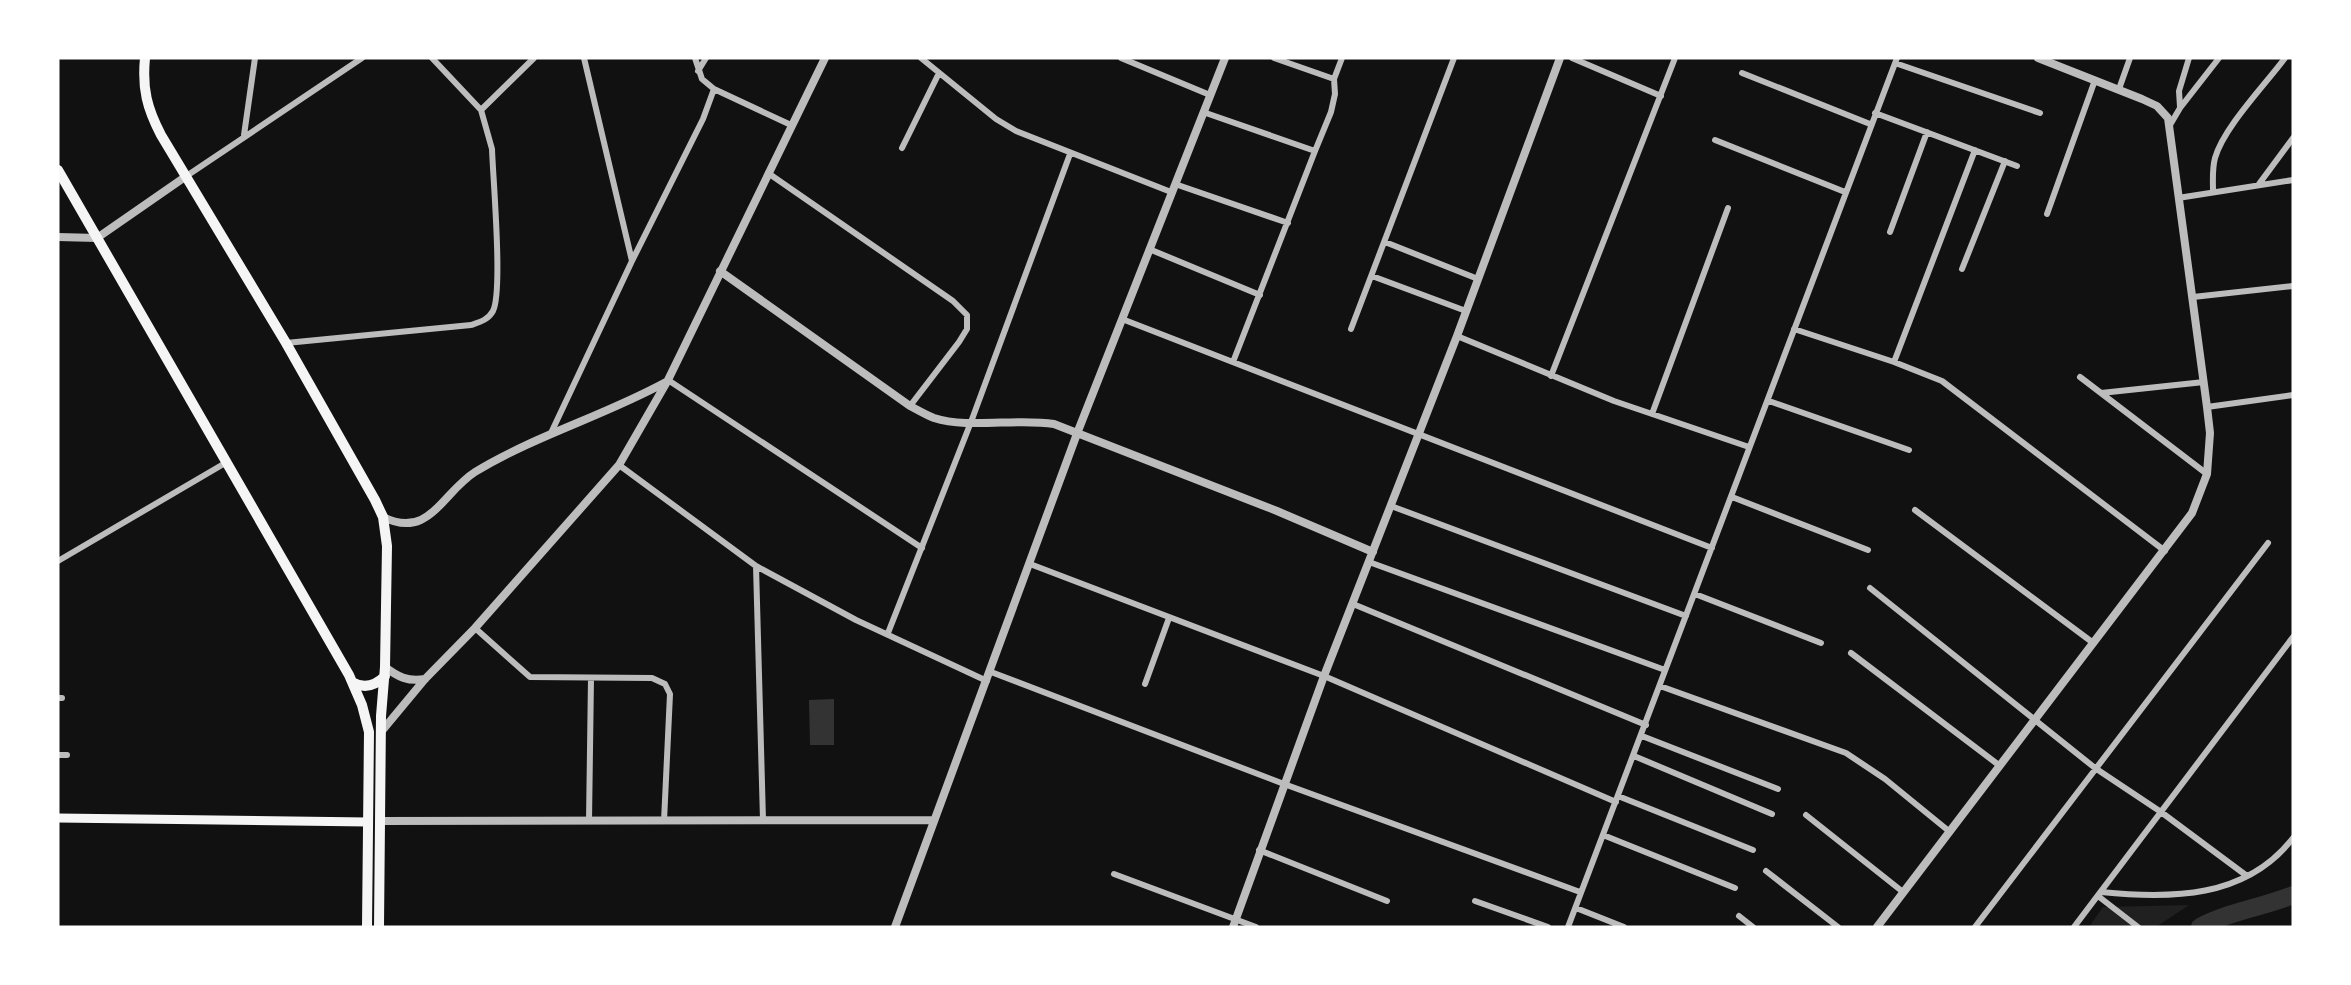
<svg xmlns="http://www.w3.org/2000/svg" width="2351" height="985" font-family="Signika,sans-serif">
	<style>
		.green { fill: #202020 }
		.water { fill: #333 }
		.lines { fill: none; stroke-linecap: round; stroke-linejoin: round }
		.river { stroke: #333; stroke-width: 18 }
		.minor { stroke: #bcbcbc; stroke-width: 6 }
		.tertiary { stroke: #bcbcbc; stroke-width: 8 }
		.secondary { stroke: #f5f5f5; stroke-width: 9 }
		.primary { stroke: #f5f5f5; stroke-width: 10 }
	</style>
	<rect width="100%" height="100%" fill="#111"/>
	<path class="green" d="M 2189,905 L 2156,927 L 2089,927 L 2103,907 Z"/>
	<path class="water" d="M 834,699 L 834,745 L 810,745 L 809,700 Z"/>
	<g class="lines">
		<path class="river" d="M 2200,927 C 2227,912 2264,907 2293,895"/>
		<path class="minor" d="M 584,58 L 632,261
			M 695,58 L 702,79 L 714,89 L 791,125
			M 921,58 L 996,119 L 1016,131 L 1171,192
			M 1121,58 L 1210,95
			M 1274,58 L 1334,79
			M 1572,58 L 1661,96
			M 1895,63 L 2040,113
			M 698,71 L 706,58
			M 1742,73 L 1870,124
			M 2119,89 L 2130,58
			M 2180,107 L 2179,91 L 2189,58
			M 481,110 L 534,58
			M 1203,112 L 1315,151
			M 1875,113 L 2017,166
			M 2170,125 L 2180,108 L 2219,58
			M 244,135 L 255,58
			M 1715,140 L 1845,192
			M 902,148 L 939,73
			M 768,173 L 953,301 L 967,315 L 967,329 L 959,342 L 910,406
			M 185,177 L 362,58
			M 1175,184 L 1288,223
			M 2259,184 L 2293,138
			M 2213,191 C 2213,181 2212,169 2215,158 C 2224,127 2265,85 2285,58
			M 2178,198 L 2293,180
			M 2047,214 L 2095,80
			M 1890,232 L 1927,132
			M 1385,242 L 1478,279
			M 1149,249 L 1260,295
			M 1962,269 L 2005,161
			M 1372,276 L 1466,311
			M 2193,297 L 2293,286
			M 1122,319 L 1712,548
			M 1351,329 L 1454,58
			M 1794,329 L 1894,362 L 1942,381 L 2165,551
			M 1457,336 L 1614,401 L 1749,447
			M 286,343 L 471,325 C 480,322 488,320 493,311 C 503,291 493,179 492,149 L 481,110 L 432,58
			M 1233,362 L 1315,151 L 1331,112 L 1335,94 L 1334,79 L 1342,58
			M 1894,362 L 1975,150
			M 1551,376 L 1675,58
			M 2080,377 L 2207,474
			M 668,380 L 922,548
			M 2101,393 L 2204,382
			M 1769,401 L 1909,450
			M 2207,407 L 2293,395
			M 1652,414 L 1728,208
			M 551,433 L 632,261 L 703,119 L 714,89
			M 619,465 L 756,566 L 856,620 L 987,681
			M 1732,497 L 1868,550
			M 1391,506 L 1686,616
			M 1915,510 L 2092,642
			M 58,561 L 227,462
			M 1369,562 L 1665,670
			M 1030,564 L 1324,676 L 1616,802
			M 756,566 L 763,820
			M 1870,588 L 2095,768 L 2161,812 L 2247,876
			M 1695,594 L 1821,643
			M 1353,604 L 1646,725
			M 475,628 L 530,677 L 652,678 L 665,684 L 670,694 L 664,821
			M 888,633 L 971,422 L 1070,154
			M 1851,653 L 2000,766
			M 991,672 L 1284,784 L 1580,892
			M 1145,684 L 1169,618
			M 1660,686 L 1846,753 L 1885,779 L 1950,832
			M 58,698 L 62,698
			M 1642,736 L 1778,789
			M 58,755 L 67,755
			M 1634,756 L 1772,814
			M 1618,796 L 1753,850
			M 1806,815 L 1903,892
			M 589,821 L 591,678
			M 1603,835 L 1735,888
			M 1259,850 L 1387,901
			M 1766,871 L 1838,927
			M 1114,874 L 1256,927
			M 2101,892 C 2170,899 2246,899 2293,838
			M 2098,896 L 2138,927
			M 1475,901 L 1548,927
			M 1576,908 L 1624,927
			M 1739,916 L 1753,927
			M 1568,927 L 1897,58
			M 1975,927 L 2268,543
			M 2074,927 L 2293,637"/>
		<path class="tertiary" d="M 58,237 L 97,238 L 185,177
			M 720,271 L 910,406 C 918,410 926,415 934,418 C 968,429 1017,418 1054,424 L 1277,511 L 1373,552
			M 383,517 C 429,540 442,493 475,472 C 536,435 604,416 666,382
			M 385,667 C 398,677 408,682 425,679
			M 381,732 L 425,679 L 475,628 L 619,465 L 668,380 L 825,58
			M 380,821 L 933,820
			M 895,927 L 1078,431 L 1225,58
			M 1233,927 L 1324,676 L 1457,336 L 1560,58
			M 1877,927 L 2192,513 L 2207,474 L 2210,433 L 2207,407 L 2168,118 L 2157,106 L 2142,99 L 2038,58"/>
		<path class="secondary" d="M 58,818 L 368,822"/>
		<path class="primary" d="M 145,58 C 142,89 147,108 161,135 L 286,343 L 375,500 L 383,517 L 387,546 L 385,667 L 381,716 L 379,927
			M 58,170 L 349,675 L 362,705 L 369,732 L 367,927
			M 352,682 C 364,689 375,686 385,676"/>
	</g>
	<rect width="2351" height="985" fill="none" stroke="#ffffff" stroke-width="119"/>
</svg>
